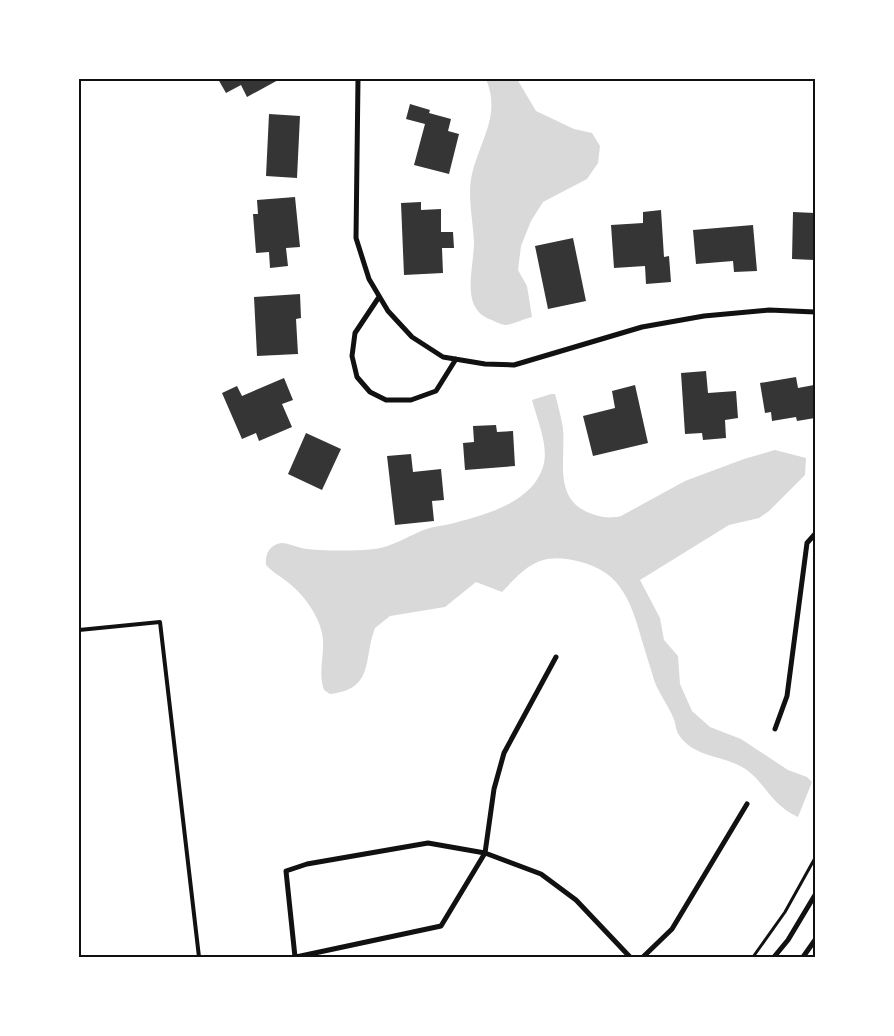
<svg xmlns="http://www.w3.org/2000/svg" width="894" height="1036" font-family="'DM Sans',sans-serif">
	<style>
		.water { fill: #d9d9d9 }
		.building { fill: #353535 }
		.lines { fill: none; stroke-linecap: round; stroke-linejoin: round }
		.path { stroke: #111; stroke-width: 3 }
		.service { stroke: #111; stroke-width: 4 }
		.minor { stroke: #111; stroke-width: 5 }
		.neatline { fill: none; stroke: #111; stroke-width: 2 }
	</style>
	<rect width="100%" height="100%" fill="#fff"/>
	<path class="water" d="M 486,79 L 517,79 L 536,111 L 574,129 L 592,133 L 600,146 L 598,163 L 587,179 L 543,202 L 531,221 L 521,246 L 518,270 L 527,286 L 532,317 C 524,319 514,324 506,325 C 502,325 496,322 492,320 C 459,309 474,269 474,242 C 473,220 467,196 472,174 C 481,138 501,115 486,79 Z
		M 551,394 L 555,394 C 558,405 561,417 563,428 C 566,458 553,496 587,512 C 599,517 608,519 621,516 L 685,481 L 744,459 L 775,450 L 806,458 L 805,475 L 769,511 L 759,518 L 729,525 L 640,580 L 660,618 L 664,640 L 678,656 L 680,684 L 692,711 L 710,727 L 741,739 L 788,770 L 807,777 L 812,782 L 798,817 C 769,804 764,779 742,767 C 721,755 693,757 679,735 C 675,729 676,723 673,717 C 668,705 658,692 654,680 C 651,669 647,658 644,647 C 632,606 624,571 577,561 C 539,552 526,567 502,592 L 476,582 L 445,607 L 390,616 L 375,628 C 363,659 375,689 330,694 L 324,690 C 318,673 324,657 323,640 C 322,620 305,596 290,584 C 282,577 273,573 266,565 C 265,555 269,545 281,543 C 289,543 299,548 307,549 C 329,551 353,551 375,549 C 393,546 405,538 421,531 C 430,527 441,526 450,524 C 484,515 535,503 544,463 C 548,444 537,419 532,400 Z"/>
	<path class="building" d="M 218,79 L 280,79 L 247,97 L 241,85 L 226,93 Z
		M 410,104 L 430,110 L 429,113 L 451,119 L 448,131 L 459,134 L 449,174 L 414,165 L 425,124 L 406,119 Z
		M 269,114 L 300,116 L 297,178 L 266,176 Z
		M 295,197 L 300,247 L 286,248 L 288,266 L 270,268 L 269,252 L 256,253 L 253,214 L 258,214 L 257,200 Z
		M 421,202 L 421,210 L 441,209 L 441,232 L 453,232 L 454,248 L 442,248 L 443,273 L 404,275 L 401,203 Z
		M 661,210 L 664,257 L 669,256 L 671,282 L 646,284 L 645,266 L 614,268 L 611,225 L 643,223 L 643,212 Z
		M 793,212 L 815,213 L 814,260 L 792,259 Z
		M 753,225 L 757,271 L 734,272 L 733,261 L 696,264 L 693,230 Z
		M 573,238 L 586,301 L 548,309 L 535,246 Z
		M 300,294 L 301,318 L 296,319 L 298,354 L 257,356 L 254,297 Z
		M 706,371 L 708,393 L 736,391 L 738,418 L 725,420 L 726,438 L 703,440 L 702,433 L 685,434 L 681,373 Z
		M 796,377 L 798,388 L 814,385 L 813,377 L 815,377 L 815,418 L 797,421 L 796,417 L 772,421 L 771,412 L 765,413 L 760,383 Z
		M 284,378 L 293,400 L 282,404 L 292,427 L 259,441 L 256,433 L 242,439 L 222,393 L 237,386 L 242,396 Z
		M 635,385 L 648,443 L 593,456 L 583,416 L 615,408 L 612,391 Z
		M 496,425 L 497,432 L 513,431 L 515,466 L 465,470 L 463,443 L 474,442 L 473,426 Z
		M 306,433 L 341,449 L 322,490 L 288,474 Z
		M 411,454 L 413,472 L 441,469 L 444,500 L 432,501 L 434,521 L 395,525 L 387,456 Z"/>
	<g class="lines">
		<path class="path" d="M 753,957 L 785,912 L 815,858"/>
		<path class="service" d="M 79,630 L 160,622 L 199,957"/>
		<path class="minor" d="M 358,79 L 356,238 L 369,279 L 388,311 L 412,337 L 443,357 L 485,364 L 514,365 L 642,327 L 704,316 L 769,310 L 815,312
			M 379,297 L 355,333 L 352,356 L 357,377 L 370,392 L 386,400 L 411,400 L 436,391 L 456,359
			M 775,729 L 787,696 L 807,543 L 815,534
			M 295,957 L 286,871 L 307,864 L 428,843 L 485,853 L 541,874 L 576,900 L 630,957
			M 296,957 L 441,926 L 485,853 L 494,789 L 504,753 L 556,657
			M 643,957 L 672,929 L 747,804
			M 774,957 L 788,940 L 815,895
			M 803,957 L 815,940"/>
	</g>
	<rect width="894" height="1036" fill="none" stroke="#ffffff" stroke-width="160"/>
	<rect x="80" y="80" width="734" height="876" class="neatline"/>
</svg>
